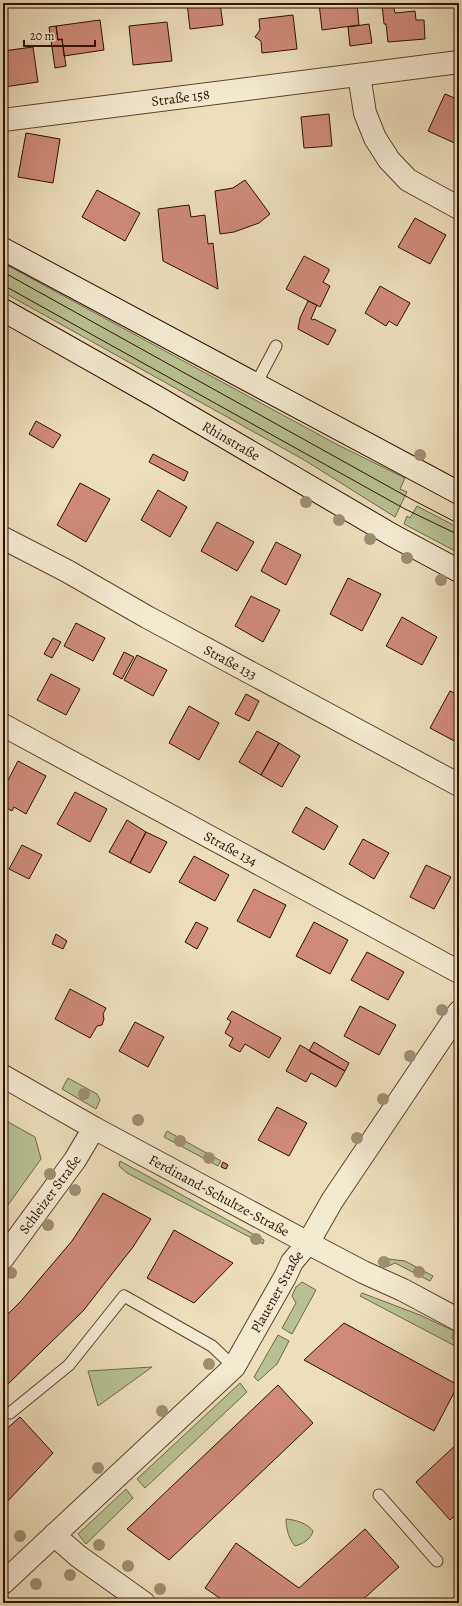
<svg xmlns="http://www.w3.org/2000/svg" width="462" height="1606" font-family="Alegreya,serif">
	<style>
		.green { fill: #b7c290; stroke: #726848 }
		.building { fill: #cf8b77; stroke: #2e0f00 }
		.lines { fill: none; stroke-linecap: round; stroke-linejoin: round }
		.service-casing { stroke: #5e432e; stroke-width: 13 }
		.minor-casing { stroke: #5e432e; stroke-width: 24 }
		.tertiary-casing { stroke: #5e432e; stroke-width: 24 }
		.secondary-casing { stroke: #2e0f00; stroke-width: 24 }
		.service { stroke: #f3ead2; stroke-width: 11 }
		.minor { stroke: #f3ead2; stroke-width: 22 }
		.tertiary { stroke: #f3ead2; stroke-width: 22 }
		.secondary { stroke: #f3ead2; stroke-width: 22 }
		.tram { stroke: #2e0f00; stroke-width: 1 }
		.tree { fill: #9e8f6f }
		.labels { text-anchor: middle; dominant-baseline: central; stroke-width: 4; stroke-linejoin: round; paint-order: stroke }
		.street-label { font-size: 14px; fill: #2e0f00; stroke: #f3ead2 }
	</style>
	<rect width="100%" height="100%" fill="#ecdfb9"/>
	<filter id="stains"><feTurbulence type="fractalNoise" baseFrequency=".005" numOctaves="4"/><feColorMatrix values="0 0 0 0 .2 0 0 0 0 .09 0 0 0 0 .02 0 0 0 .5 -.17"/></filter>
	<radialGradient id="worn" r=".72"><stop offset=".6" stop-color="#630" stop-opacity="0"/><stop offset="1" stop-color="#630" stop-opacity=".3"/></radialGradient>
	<path class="green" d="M 3,263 L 338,445 L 405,478 L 400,489 L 407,492 L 395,517 L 306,461 L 3,292 Z
		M 417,506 L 459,528 L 459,553 L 404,524 L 407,516 L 410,518 Z
		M 68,1078 L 97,1094 L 100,1100 L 96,1109 L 62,1089 Z
		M 3,1119 L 35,1137 L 41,1159 L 3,1212 Z
		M 167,1131 L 221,1161 L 218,1166 L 164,1137 Z
		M 120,1161 L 264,1240 L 263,1244 L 127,1173 L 119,1166 Z
		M 381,1257 L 388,1259 L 405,1261 L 433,1276 L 430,1281 L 395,1263 L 386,1267 L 378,1262 Z
		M 302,1282 L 316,1290 L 292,1334 L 282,1328 L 296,1303 L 292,1296 L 296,1287 Z
		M 362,1293 L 420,1315 L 454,1331 L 452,1338 L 459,1342 L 459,1348 L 360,1296 Z
		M 278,1335 L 289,1341 L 277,1364 L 258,1381 L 254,1377 Z
		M 152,1367 L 98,1406 L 88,1371 Z
		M 240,1383 L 247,1392 L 145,1488 L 137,1479 Z
		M 126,1489 L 133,1498 L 86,1544 L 78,1534 Z
		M 286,1519 C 296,1520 307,1523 313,1531 C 311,1539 303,1544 295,1546 C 289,1539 286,1529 286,1519 Z"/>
	<path class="building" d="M 187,3 L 220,3 L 223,25 L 190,29 Z
		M 319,3 L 357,3 L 359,25 L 322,30 Z
		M 393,4 L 395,13 L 415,11 L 416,20 L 424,20 L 425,39 L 388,42 L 386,24 L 384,24 L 382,5 Z
		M 293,15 L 297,49 L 262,53 L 261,41 L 255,37 L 260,30 L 259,19 Z
		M 100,20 L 104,50 L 64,56 L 62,39 L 58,40 L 56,26 Z
		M 167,22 L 172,61 L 133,65 L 129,26 Z
		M 369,24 L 372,43 L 350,46 L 348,27 Z
		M 56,26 L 58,40 L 62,39 L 66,66 L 55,68 L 49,27 Z
		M 33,47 L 38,82 L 4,87 L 3,51 Z
		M 445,94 L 459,100 L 459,145 L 428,131 Z
		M 329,114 L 332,146 L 304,148 L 301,117 Z
		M 26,133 L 60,139 L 53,183 L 18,177 Z
		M 245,180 L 270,214 L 259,223 L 234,232 L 220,234 L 215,191 L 233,188 Z
		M 97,190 L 140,213 L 125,241 L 82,217 Z
		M 189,205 L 191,217 L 205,215 L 208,244 L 213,243 L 218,289 L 163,261 L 158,209 Z
		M 415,218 L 446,235 L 430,264 L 398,247 Z
		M 304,256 L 329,269 L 329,271 L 323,282 L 330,286 L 320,307 L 286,289 Z
		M 459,262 L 459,275 L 454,272 Z
		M 380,286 L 410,303 L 397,326 L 389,321 L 386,326 L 365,313 Z
		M 308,301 L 317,305 L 311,319 L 313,320 L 314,319 L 336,330 L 328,345 L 298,329 L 300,318 Z
		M 36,421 L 61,435 L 53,448 L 29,434 Z
		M 153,454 L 188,472 L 184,481 L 149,462 Z
		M 80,483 L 110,499 L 86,542 L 57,525 Z
		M 158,490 L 187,507 L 170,537 L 141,520 Z
		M 217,522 L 254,542 L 237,571 L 201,551 Z
		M 276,542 L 301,555 L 286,585 L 261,571 Z
		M 348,578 L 381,594 L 362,631 L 330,614 Z
		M 251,596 L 280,610 L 263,642 L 235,626 Z
		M 402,617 L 437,637 L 422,665 L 386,646 Z
		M 76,623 L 105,638 L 93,661 L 64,646 Z
		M 53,638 L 61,642 L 52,658 L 44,654 Z
		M 124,652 L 134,657 L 122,679 L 113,674 Z
		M 137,655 L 167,670 L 153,696 L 124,680 Z
		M 51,674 L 80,689 L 66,715 L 37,700 Z
		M 450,691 L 459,695 L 459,740 L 458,743 L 430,728 Z
		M 246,694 L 259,701 L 249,721 L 235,714 Z
		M 189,706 L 219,723 L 199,760 L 169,743 Z
		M 257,731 L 279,743 L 261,775 L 239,762 Z
		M 279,743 L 300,756 L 282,787 L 261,775 Z
		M 18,761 L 46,776 L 26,814 L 14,807 L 12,811 L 3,806 L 3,782 L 6,784 Z
		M 75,792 L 107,809 L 90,842 L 57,824 Z
		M 306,807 L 338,826 L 324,850 L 292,832 Z
		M 127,820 L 146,832 L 130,863 L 109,852 Z
		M 146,832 L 167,842 L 150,873 L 130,863 Z
		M 363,839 L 389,853 L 374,879 L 349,864 Z
		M 22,845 L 42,855 L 29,879 L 9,869 Z
		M 194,856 L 229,875 L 215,901 L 179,882 Z
		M 426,865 L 451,877 L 434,909 L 410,897 Z
		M 254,889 L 286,905 L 270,938 L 237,921 Z
		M 196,922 L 208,928 L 197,949 L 185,942 Z
		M 314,922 L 348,940 L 330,974 L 296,956 Z
		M 56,934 L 67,941 L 63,949 L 52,944 Z
		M 367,952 L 404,972 L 388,1000 L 351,980 Z
		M 70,989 L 106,1008 L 103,1014 L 104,1019 L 102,1025 L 97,1026 L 90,1038 L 55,1019 Z
		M 360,1006 L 396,1025 L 379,1055 L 344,1036 Z
		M 232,1011 L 281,1038 L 269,1058 L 245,1044 L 240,1052 L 229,1046 L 233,1038 L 225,1033 L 231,1021 L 227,1019 Z
		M 135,1022 L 164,1037 L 148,1067 L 119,1051 Z
		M 314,1042 L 349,1063 L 345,1071 L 309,1051 Z
		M 300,1045 L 345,1071 L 336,1087 L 311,1073 L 306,1082 L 286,1071 Z
		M 277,1107 L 307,1123 L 289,1156 L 258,1140 Z
		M 223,1162 L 228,1165 L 226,1169 L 221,1167 Z
		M 103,1193 L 151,1219 L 133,1247 L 83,1311 L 3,1389 L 3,1319 L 21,1301 L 72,1241 L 91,1212 Z
		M 174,1230 L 233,1263 L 194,1303 L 147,1278 Z
		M 344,1323 L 458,1385 L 434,1431 L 304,1360 Z
		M 278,1385 L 313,1423 L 169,1560 L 127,1529 Z
		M 20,1417 L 53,1453 L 3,1506 L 3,1432 Z
		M 459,1442 L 459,1512 L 450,1520 L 416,1482 Z
		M 365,1529 L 399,1567 L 359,1603 L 227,1603 L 205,1588 L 236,1543 L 299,1588 Z"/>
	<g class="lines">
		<defs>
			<path id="service" d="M 256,384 L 276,346
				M 10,1413 L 69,1365 L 124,1296 L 212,1346 L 234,1367
				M 379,1495 L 437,1561"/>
			<g id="minor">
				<path d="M 359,75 L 365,113 L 375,138 L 389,160 L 408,180 L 459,208"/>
				<path id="s1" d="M 3,120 L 459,62"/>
				<path id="s2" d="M 3,538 L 67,571 L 147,617 L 459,785"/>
				<path id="s3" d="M 3,725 L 459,972"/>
				<path id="s4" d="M 3,1258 L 75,1160 L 94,1128"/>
				<path d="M 54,1535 L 78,1556 L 144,1603"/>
				<path id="s5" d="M 3,1583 L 234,1367 L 285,1277 L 292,1262 L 308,1243"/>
			</g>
			<g id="tertiary">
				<path id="s6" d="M 3,1076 L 94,1128 L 308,1243 L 363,1272 L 403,1290 L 459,1320"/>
				<path d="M 308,1243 L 332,1201 L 459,1012"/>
			</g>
			<g id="secondary">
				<path d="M 3,249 L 459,493"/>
				<path id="s7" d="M 3,310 L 155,396 L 392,535 L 459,571"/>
			</g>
		</defs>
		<use href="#service" class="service-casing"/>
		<use href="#minor" class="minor-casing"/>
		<use href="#tertiary" class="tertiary-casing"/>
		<use href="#secondary" class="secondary-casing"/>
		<use href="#service" class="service"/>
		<use href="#minor" class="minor"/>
		<use href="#tertiary" class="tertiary"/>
		<use href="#secondary" class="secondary"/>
		<path class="tram" d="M 3,272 L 411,499 L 459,524
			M 3,285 L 405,509 L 459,535"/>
	</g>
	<g class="tree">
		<circle cx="420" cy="455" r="6"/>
		<circle cx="306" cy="502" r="6"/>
		<circle cx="339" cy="520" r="6"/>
		<circle cx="370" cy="539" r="6"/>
		<circle cx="407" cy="558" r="6"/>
		<circle cx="441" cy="580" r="6"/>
		<circle cx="442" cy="1010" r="6"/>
		<circle cx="410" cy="1056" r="6"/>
		<circle cx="84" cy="1094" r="6"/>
		<circle cx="383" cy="1099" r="6"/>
		<circle cx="138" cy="1120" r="6"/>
		<circle cx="357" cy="1138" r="6"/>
		<circle cx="180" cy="1141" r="6"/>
		<circle cx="209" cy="1158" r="6"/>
		<circle cx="50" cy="1174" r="6"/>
		<circle cx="75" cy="1190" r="6"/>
		<circle cx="48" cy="1225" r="6"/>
		<circle cx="256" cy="1239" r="6"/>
		<circle cx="384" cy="1262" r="6"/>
		<circle cx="419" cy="1272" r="6"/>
		<circle cx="11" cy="1273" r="6"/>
		<circle cx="209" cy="1364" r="6"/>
		<circle cx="162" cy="1411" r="6"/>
		<circle cx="98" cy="1468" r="6"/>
		<circle cx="20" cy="1536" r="6"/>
		<circle cx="99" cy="1545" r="6"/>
		<circle cx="128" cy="1566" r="6"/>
		<circle cx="70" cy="1575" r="6"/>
		<circle cx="36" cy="1584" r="6"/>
		<circle cx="160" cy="1589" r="6"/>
	</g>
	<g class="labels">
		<g class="street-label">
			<text stroke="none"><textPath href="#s1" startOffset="179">Straße 158</textPath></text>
			<text stroke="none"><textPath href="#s7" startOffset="263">Rhinstraße</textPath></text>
			<text stroke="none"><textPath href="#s2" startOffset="259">Straße 133</textPath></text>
			<text stroke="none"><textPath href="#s3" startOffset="259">Straße 134</textPath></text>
			<text stroke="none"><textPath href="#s4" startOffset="79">Schleizer Straße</textPath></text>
			<text stroke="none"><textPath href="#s6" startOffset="247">Ferdinand-Schultze-Straße</textPath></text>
			<text stroke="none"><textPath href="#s5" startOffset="403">Plauener Straße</textPath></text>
		</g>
	</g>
	<rect width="462" height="1606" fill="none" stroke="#ecdfb9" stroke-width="16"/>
	<rect x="4" y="4" width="454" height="1598" fill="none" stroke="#2e0f00" stroke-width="2"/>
	<rect x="8" y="8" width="446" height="1590" fill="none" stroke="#2e0f00"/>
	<path d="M24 40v6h71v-6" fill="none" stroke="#2e0f00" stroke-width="2"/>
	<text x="30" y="40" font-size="12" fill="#2e0f00" stroke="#f3ead2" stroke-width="3" paint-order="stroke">20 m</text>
	<rect width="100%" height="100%" filter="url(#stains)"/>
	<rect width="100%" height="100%" fill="url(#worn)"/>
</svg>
